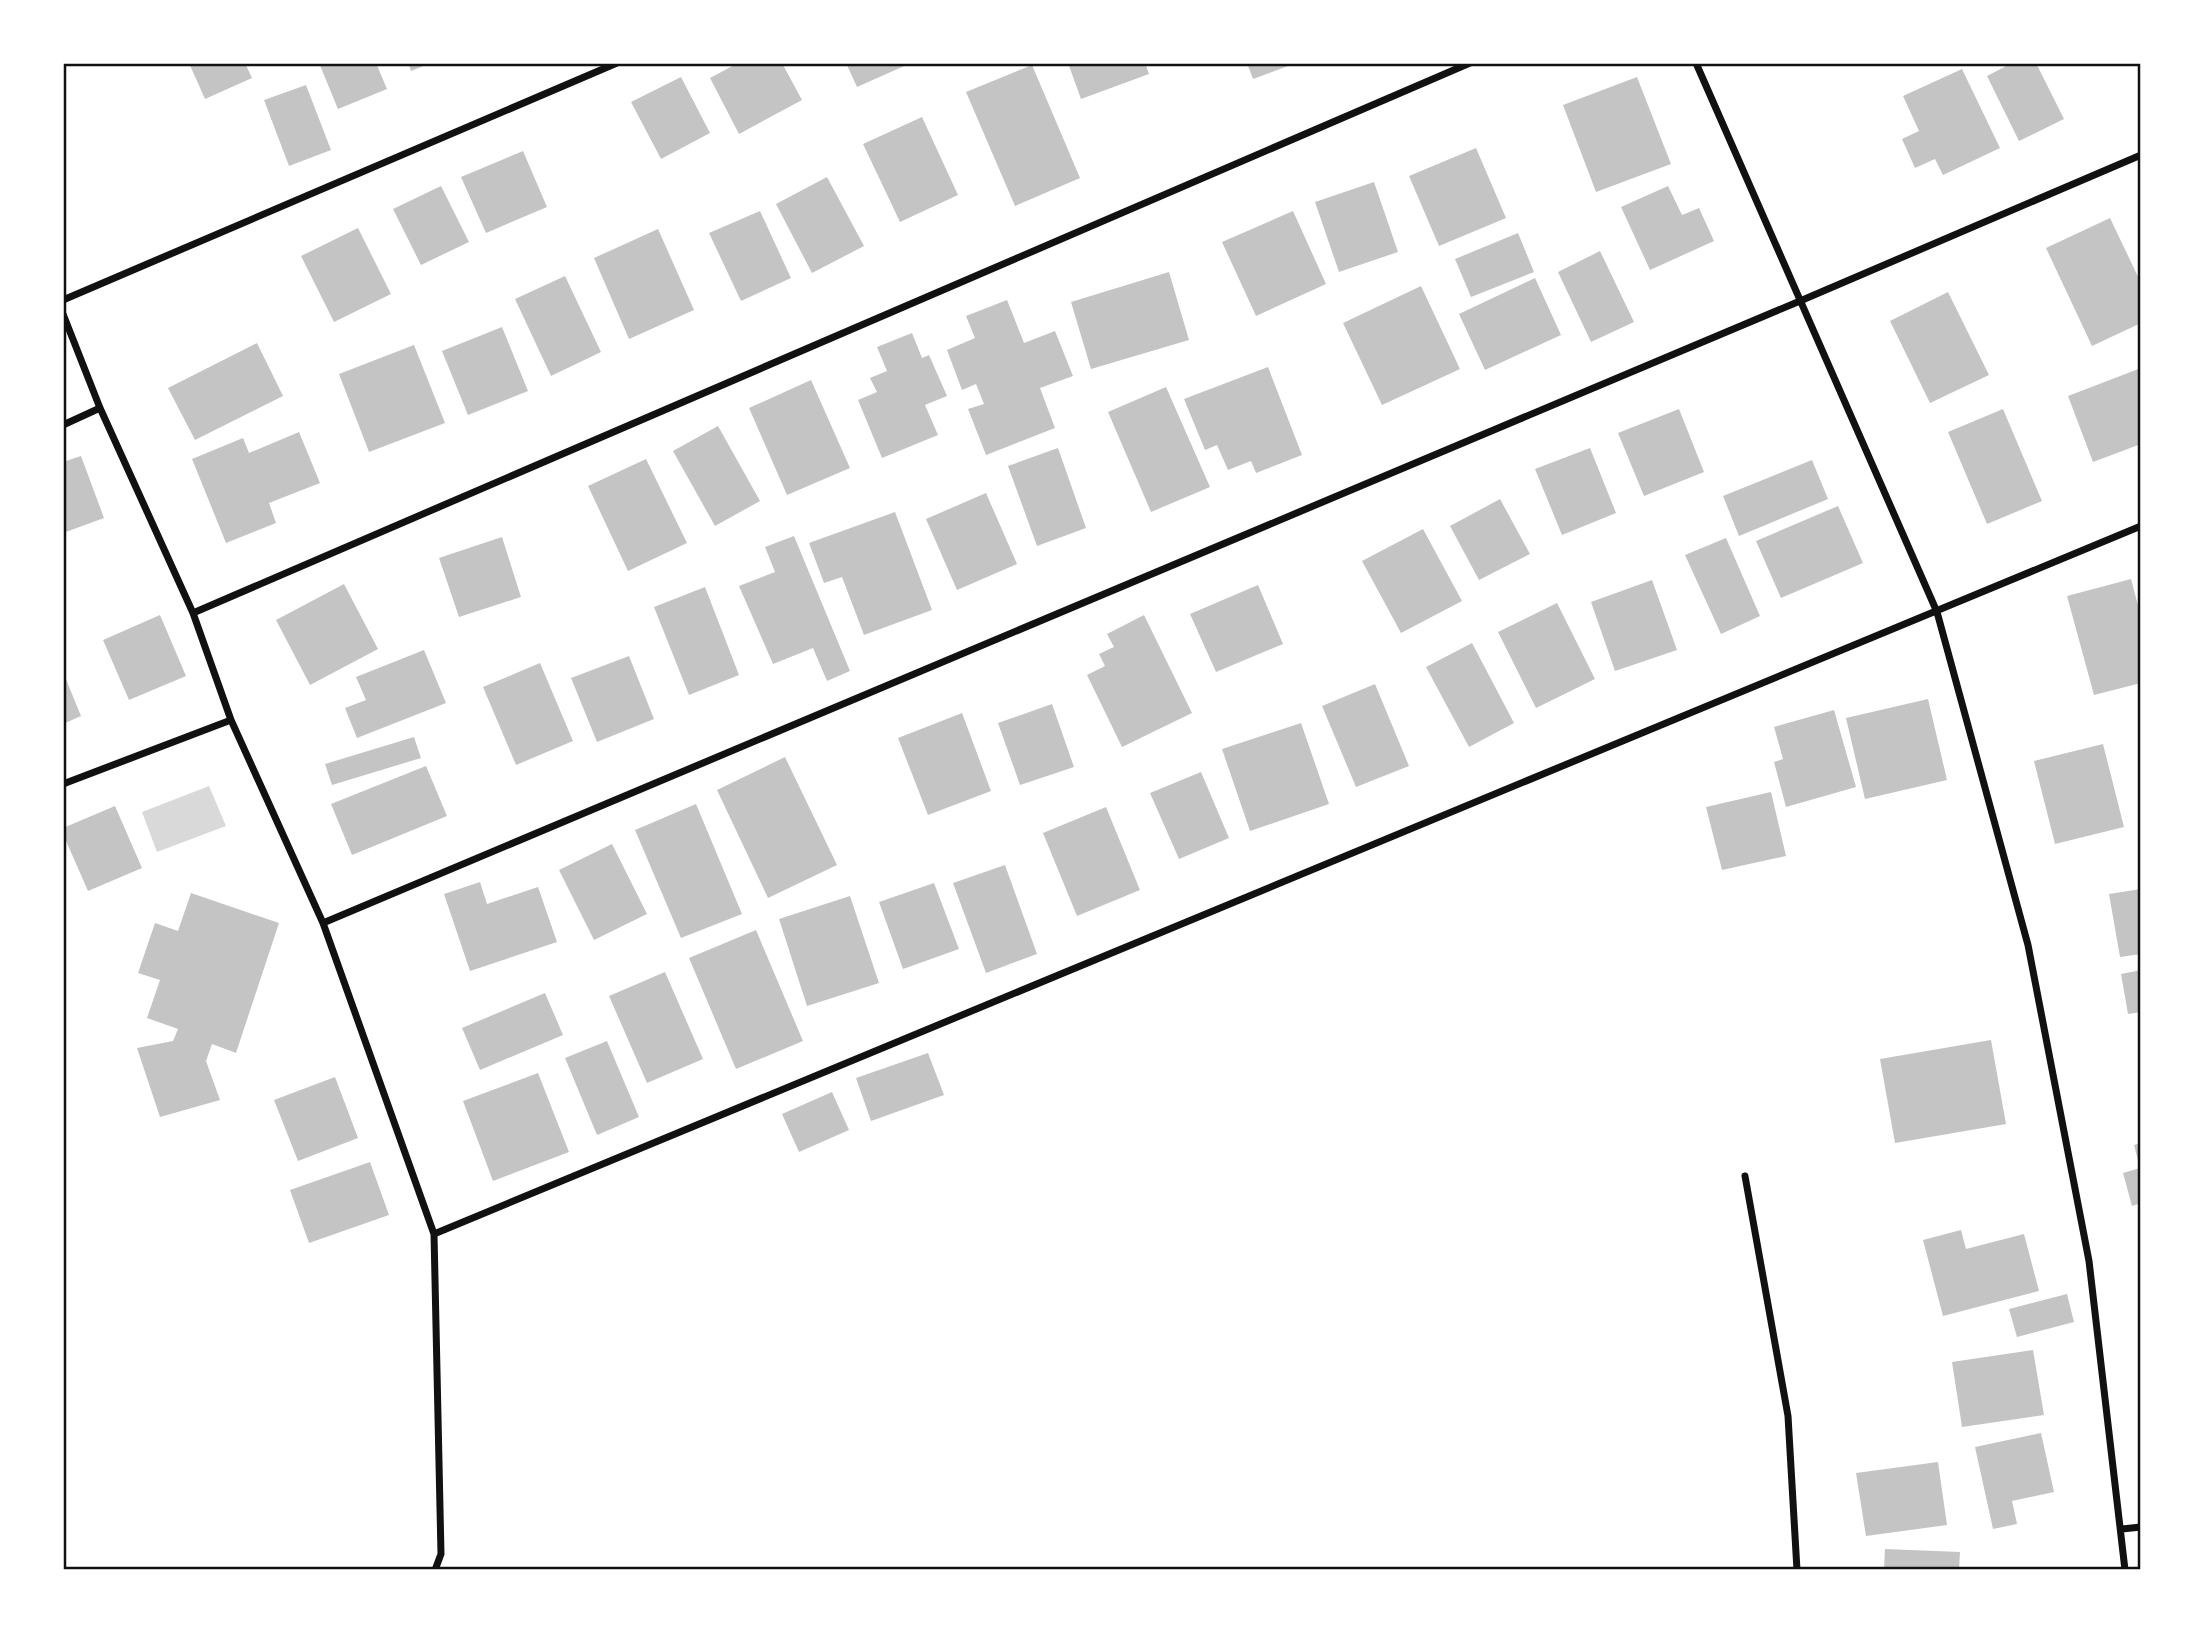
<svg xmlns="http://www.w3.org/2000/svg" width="2204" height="1633" font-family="'Golos Text',sans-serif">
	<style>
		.water { fill: #d9d9d9 }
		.building { fill: #c4c4c4 }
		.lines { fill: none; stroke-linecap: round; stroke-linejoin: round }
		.minor { stroke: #111; stroke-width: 7 }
		.neatline { fill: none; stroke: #111; stroke-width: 2.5 }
	</style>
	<rect width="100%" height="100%" fill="#fff"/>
	<path class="water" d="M 209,786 L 226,826 L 157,852 L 142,812 Z"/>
	<path class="building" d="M 189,63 L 245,63 L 252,78 L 205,99 Z
		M 319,63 L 376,63 L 387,89 L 338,109 Z
		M 408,63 L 431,63 L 411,71 Z
		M 738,63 L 782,63 L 802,100 L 739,134 L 710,78 Z
		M 846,63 L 911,63 L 857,87 Z
		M 1068,63 L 1145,63 L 1149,74 L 1081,99 Z
		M 1247,63 L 1296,63 L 1253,79 Z
		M 2012,63 L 2036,63 L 2064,119 L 2019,141 L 1987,76 Z
		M 1032,65 L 1080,178 L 1015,206 L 966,92 Z
		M 1962,69 L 2000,148 L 1943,175 L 1935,159 L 1915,168 L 1902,139 L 1919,131 L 1903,96 Z
		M 681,77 L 710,133 L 661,159 L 631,102 Z
		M 1637,77 L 1671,164 L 1596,192 L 1563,105 Z
		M 306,85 L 331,150 L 289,166 L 264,100 Z
		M 922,117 L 958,195 L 900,222 L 863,144 Z
		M 1476,148 L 1506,218 L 1439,246 L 1409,176 Z
		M 523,151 L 547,207 L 486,233 L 461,177 Z
		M 827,177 L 864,246 L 812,273 L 776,204 Z
		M 1374,182 L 1398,252 L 1339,272 L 1315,202 Z
		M 441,186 L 469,242 L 421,265 L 393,209 Z
		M 1668,186 L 1682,215 L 1699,208 L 1714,241 L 1650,270 L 1621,207 Z
		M 760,211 L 791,278 L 741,301 L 709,233 Z
		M 1293,211 L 1326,284 L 1256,316 L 1222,242 Z
		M 2110,218 L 2141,283 L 2141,323 L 2092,346 L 2046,248 Z
		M 358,228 L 391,294 L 334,322 L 301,256 Z
		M 658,229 L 694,310 L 629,339 L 594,258 Z
		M 1518,233 L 1534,272 L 1471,297 L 1455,259 Z
		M 1600,251 L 1634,322 L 1591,342 L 1558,272 Z
		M 1169,272 L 1189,340 L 1091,369 L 1071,302 Z
		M 565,276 L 601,352 L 551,376 L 515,299 Z
		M 1535,278 L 1561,335 L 1485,370 L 1459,314 Z
		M 1421,286 L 1460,369 L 1382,405 L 1343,323 Z
		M 1948,292 L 1989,375 L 1930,403 L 1890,321 Z
		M 1007,300 L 1024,343 L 1055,331 L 1073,376 L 1040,388 L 1055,428 L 986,455 L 968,409 L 984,404 L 976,384 L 962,390 L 947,350 L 975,338 L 966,316 Z
		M 502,327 L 528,391 L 468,415 L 442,351 Z
		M 912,333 L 922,358 L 929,355 L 947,396 L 925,405 L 938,435 L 882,458 L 858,400 L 877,392 L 870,378 L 887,371 L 877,347 Z
		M 257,343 L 283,396 L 195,440 L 168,388 Z
		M 414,345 L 445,423 L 369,452 L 339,374 Z
		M 1268,367 L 1302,455 L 1256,473 L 1251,461 L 1228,470 L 1217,445 L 1205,450 L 1184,399 Z
		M 2141,368 L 2141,444 L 2093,462 L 2068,396 Z
		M 811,380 L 850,468 L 787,495 L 749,408 Z
		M 1166,387 L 1210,487 L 1151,512 L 1108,412 Z
		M 1679,409 L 1704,472 L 1644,496 L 1618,433 Z
		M 2003,409 L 2042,501 L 1987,524 L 1948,432 Z
		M 718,426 L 760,501 L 715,526 L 673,451 Z
		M 299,432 L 320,483 L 269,503 L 276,523 L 226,543 L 192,459 L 243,438 L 249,453 Z
		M 1058,448 L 1086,528 L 1037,546 L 1008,466 Z
		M 1590,448 L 1616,513 L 1562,535 L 1535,469 Z
		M 81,456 L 104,518 L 63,533 L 63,462 Z
		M 646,459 L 687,543 L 628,571 L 588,486 Z
		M 1812,460 L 1828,499 L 1739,536 L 1723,496 Z
		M 986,493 L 1017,564 L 957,590 L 926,519 Z
		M 1500,499 L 1530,554 L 1479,580 L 1450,526 Z
		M 1838,506 L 1863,563 L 1781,598 L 1756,541 Z
		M 895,512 L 932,610 L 864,635 L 842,577 L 824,583 L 809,543 Z
		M 1423,529 L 1462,601 L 1401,633 L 1362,561 Z
		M 794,536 L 850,671 L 827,681 L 813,648 L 773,664 L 739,586 L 775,572 L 765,547 Z
		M 502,537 L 521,597 L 459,617 L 439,558 Z
		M 1726,538 L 1760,616 L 1721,634 L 1685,555 Z
		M 2131,579 L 2141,617 L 2141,683 L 2094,695 L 2067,596 Z
		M 1652,580 L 1677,650 L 1615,671 L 1591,602 Z
		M 344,584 L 378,649 L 310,685 L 276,620 Z
		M 1258,585 L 1283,644 L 1216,672 L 1190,614 Z
		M 705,587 L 739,675 L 689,695 L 654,607 Z
		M 1557,603 L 1595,679 L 1536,708 L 1498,632 Z
		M 160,615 L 186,676 L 129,700 L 103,640 Z
		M 1144,615 L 1192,713 L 1122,747 L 1087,675 L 1105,666 L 1099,654 L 1114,647 L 1107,634 Z
		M 1472,643 L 1514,723 L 1469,747 L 1426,667 Z
		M 424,650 L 446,703 L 357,738 L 345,708 L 366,700 L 356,677 Z
		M 629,656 L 654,719 L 597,742 L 571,678 Z
		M 540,663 L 573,741 L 516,765 L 483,687 Z
		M 63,672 L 81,716 L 63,724 Z
		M 1375,684 L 1409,766 L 1356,787 L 1322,706 Z
		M 1928,699 L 1947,780 L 1865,799 L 1846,718 Z
		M 1052,704 L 1074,767 L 1020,785 L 998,723 Z
		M 1834,710 L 1856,787 L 1786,807 L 1774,762 L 1783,759 L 1774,727 Z
		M 962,713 L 991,791 L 928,815 L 898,738 Z
		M 1301,723 L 1329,804 L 1250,831 L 1222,749 Z
		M 414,737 L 421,758 L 332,785 L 325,764 Z
		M 2103,744 L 2124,827 L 2055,844 L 2034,761 Z
		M 785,757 L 837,865 L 768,898 L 717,790 Z
		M 426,766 L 447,816 L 352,855 L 331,804 Z
		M 1201,772 L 1229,838 L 1179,859 L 1150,793 Z
		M 1771,792 L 1786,856 L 1722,870 L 1706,807 Z
		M 696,804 L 742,914 L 681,938 L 635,830 Z
		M 115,806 L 142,868 L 88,891 L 63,834 L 63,828 Z
		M 1106,807 L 1140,890 L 1077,916 L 1043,833 Z
		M 612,844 L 647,914 L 594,940 L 559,870 Z
		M 1005,865 L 1037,954 L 986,973 L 953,883 Z
		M 480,882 L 487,904 L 538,887 L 557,942 L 470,971 L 444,894 Z
		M 934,883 L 959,949 L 903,969 L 879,902 Z
		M 2141,889 L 2141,954 L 2120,957 L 2109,894 Z
		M 191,893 L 279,923 L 236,1053 L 212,1044 L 206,1061 L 220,1100 L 160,1117 L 137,1048 L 173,1041 L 178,1029 L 147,1018 L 160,980 L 138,973 L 155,923 L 178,931 Z
		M 850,896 L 879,983 L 807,1006 L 779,919 Z
		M 756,930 L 803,1041 L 736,1069 L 689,958 Z
		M 2141,970 L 2141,1012 L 2128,1014 L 2121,974 Z
		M 665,972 L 703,1059 L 647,1083 L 609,996 Z
		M 545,993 L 563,1035 L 480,1070 L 462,1028 Z
		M 1991,1040 L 2006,1124 L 1895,1143 L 1880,1059 Z
		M 607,1041 L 639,1117 L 597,1135 L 565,1058 Z
		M 928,1053 L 944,1095 L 871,1121 L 856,1078 Z
		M 538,1073 L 569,1152 L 493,1181 L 463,1101 Z
		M 335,1077 L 358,1138 L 298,1161 L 274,1100 Z
		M 832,1092 L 849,1130 L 799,1152 L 782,1114 Z
		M 2141,1143 L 2141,1203 L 2132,1206 L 2123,1173 L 2140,1168 L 2134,1145 Z
		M 370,1162 L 389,1215 L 309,1243 L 290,1190 Z
		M 1961,1230 L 1966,1249 L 2024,1234 L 2039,1291 L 1943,1316 L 1923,1240 Z
		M 2067,1294 L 2074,1322 L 2017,1337 L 2009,1309 Z
		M 2033,1350 L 2044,1415 L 1962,1427 L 1952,1362 Z
		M 2041,1433 L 2054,1492 L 2012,1501 L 2017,1524 L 1993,1529 L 1975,1447 Z
		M 1938,1462 L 1947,1525 L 1866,1536 L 1856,1473 Z
		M 1885,1549 L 1960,1552 L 1959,1570 L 1884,1570 Z"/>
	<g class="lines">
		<path class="minor" d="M 1696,63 L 1937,612 L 2028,945 L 2089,1261 L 2125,1570
			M 63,300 L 617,63
			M 63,314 L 100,408 L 193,613 L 231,720 L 323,923 L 434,1234 L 441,1554 L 435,1570
			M 63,425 L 100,408
			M 193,613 L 1470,63
			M 63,784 L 231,720
			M 323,923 L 1800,301 L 2141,155
			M 1745,1176 L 1788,1416 L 1797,1570
			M 434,1234 L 2141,526
			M 2122,1529 L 2141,1527"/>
	</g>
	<rect width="2204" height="1633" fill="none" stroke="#ffffff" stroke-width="130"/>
	<rect x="65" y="65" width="2074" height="1503" class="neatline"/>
</svg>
